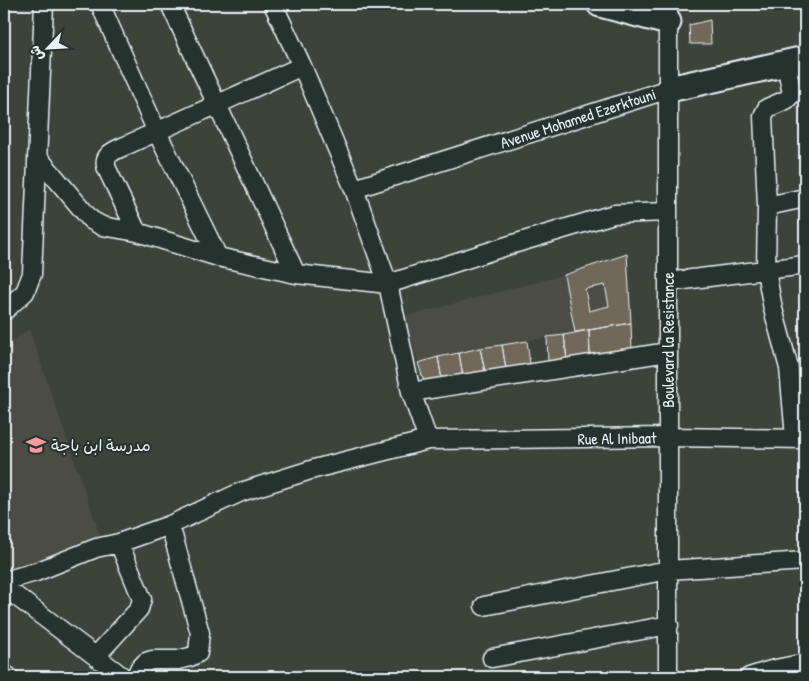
<svg xmlns="http://www.w3.org/2000/svg" width="809" height="681" font-family="'Patrick Hand','Playpen Sans Arabic',sans-serif">
	<style>
		.built { fill: #4c4e44 }
		.building { fill: #71685a; stroke: #e8f1f8; fill-rule: evenodd }
		.lines { fill: none; stroke-linecap: round; stroke-linejoin: round }
		.street-casing { stroke: #e8f1f8; stroke-width: 21 }
		.secondary-casing { stroke: #e8f1f8; stroke-width: 29 }
		.street { stroke: #26332d; stroke-width: 18 }
		.secondary { stroke: #26332d; stroke-width: 25 }
		.labels { text-anchor: middle; dominant-baseline: central; stroke-width: 4; stroke-linejoin: round; paint-order: stroke }
		.street-label { font-size: 16px; fill: #e8f1f8; stroke: #26332d }
		.poi-label { font-size: 16px; fill: #e8f1f8; stroke: #26332d; text-anchor: start }
	</style>
	<rect width="100%" height="100%" fill="#3c433a"/>
	<filter id="ink" filterUnits="userSpaceOnUse"><feTurbulence type="fractalNoise" baseFrequency=".02" numOctaves="2"/><feDisplacementMap in="SourceGraphic" scale="10" xChannelSelector="R" yChannelSelector="G"/><feConvolveMatrix kernelMatrix="1 2 1 2 8 2 1 2 1" color-interpolation-filters="sRGB"/></filter>
	<g filter="url(#ink)">
		<path class="built" d="M 627,254 L 631,323 L 502,345 L 418,363 L 404,317 L 564,275 Z
			M 29,329 L 103,544 L 4,576 L 4,347 Z"/>
		<path class="building" d="M 710,20 L 711,44 L 690,44 L 689,25 Z
			M 627,254 L 631,323 L 575,332 L 564,275 ZM 605,285 L 609,306 L 589,311 L 585,289 Z
			M 631,323 L 632,351 L 590,356 L 589,330 Z
			M 589,330 L 590,356 L 567,360 L 564,335 Z
			M 564,335 L 567,360 L 548,362 L 547,337 Z
			M 527,341 L 530,364 L 506,369 L 502,345 Z
			M 502,345 L 506,369 L 485,372 L 480,348 Z
			M 480,348 L 485,372 L 463,377 L 459,353 Z
			M 459,353 L 463,377 L 442,380 L 438,357 Z
			M 438,357 L 442,380 L 424,382 L 418,363 Z"/>
		<g class="lines">
			<defs>
				<path id="street" d="M 100,4 L 157,132 L 218,257
					M 170,4 L 296,274
					M 273,4 L 302,66 L 354,189 L 388,284 L 411,392 L 428,440
					M 786,64 L 792,94 L 786,100 L 767,108 L 763,116 L 767,206 L 766,271 L 773,309 L 789,368 L 795,438
					M 37,156 L 91,220 L 102,226 L 137,232 L 218,257 L 296,274 L 388,284 L 510,245 L 614,214 L 668,212
					M 354,189 L 669,89
					M 767,206 L 805,198
					M 137,232 L 107,169 C 101,154 116,150 127,145 L 302,66
					M 668,282 L 805,265
					M 4,311 L 25,292 L 32,274 L 44,4
					M 411,392 L 668,352
					M 4,581 L 36,572 L 96,548 L 119,543 L 170,525 L 241,492 L 314,469 L 428,440 L 669,437 L 805,439
					M 4,587 L 123,677
					M 484,606 L 668,570 L 805,561
					M 96,656 L 139,609 L 142,599 L 119,543
					M 492,658 L 669,625
					M 4,674 L 9,677
					M 136,677 L 139,669 L 146,662 L 152,660 L 178,660 L 190,657 L 198,653 L 200,633 L 170,525
					M 668,677 L 668,4
					M 749,677 L 771,670 L 805,663"/>
				<path id="secondary" d="M 600,4 L 668,22
					M 669,89 L 805,59"/>
			</defs>
			<use href="#street" class="street-casing"/>
			<use href="#secondary" class="secondary-casing"/>
			<use href="#street" class="street"/>
			<use href="#secondary" class="secondary"/>
		</g>
	</g>
	<defs>
		<symbol id="school-bare" viewBox="-9 -9 18 18"><path d="M0-5L7-2L0 1L-7-2ZM-4 1L0 2.5L4 1V4Q0 6-4 4Z" fill="#ff9aa2" stroke="#26332d" stroke-width="2.5" paint-order="stroke"/></symbol>
	</defs>
	<g fill-rule="evenodd">
		<use href="#school-bare" x="22" y="431" width="28" height="28"/>
	</g>
	<g class="labels">
		<g class="street-label">
			<text transform="translate(578 118) rotate(-18)">Avenue Mohamed Ezerktouni</text>
			<text transform="translate(668 340) rotate(-90)">Boulevard la Resistance</text>
			<text transform="translate(617 438) rotate(-1)">Rue Al Inibaat</text>
		</g>
		<g class="poi-label">
			<text x="51" y="445">مدرسة ابن باجة</text>
		</g>
	</g>
	<rect width="809" height="681" fill="none" stroke="#26332d" stroke-width="20"/>
	<rect x="10" y="10" width="789" height="661" fill="none" stroke="#e8f1f8" stroke-width="2" filter="url(#ink)"/>
	<g transform="translate(48 48) rotate(245)" stroke="#26332d" stroke-width="4" paint-order="stroke">
	<path d="M0-4L9 19L0 12L-9 19Z" fill="#e8f1f8"/>
	<text y="-8" font-size="14" font-weight="bold" text-anchor="middle" fill="#e8f1f8">ش</text>
	</g>
</svg>
